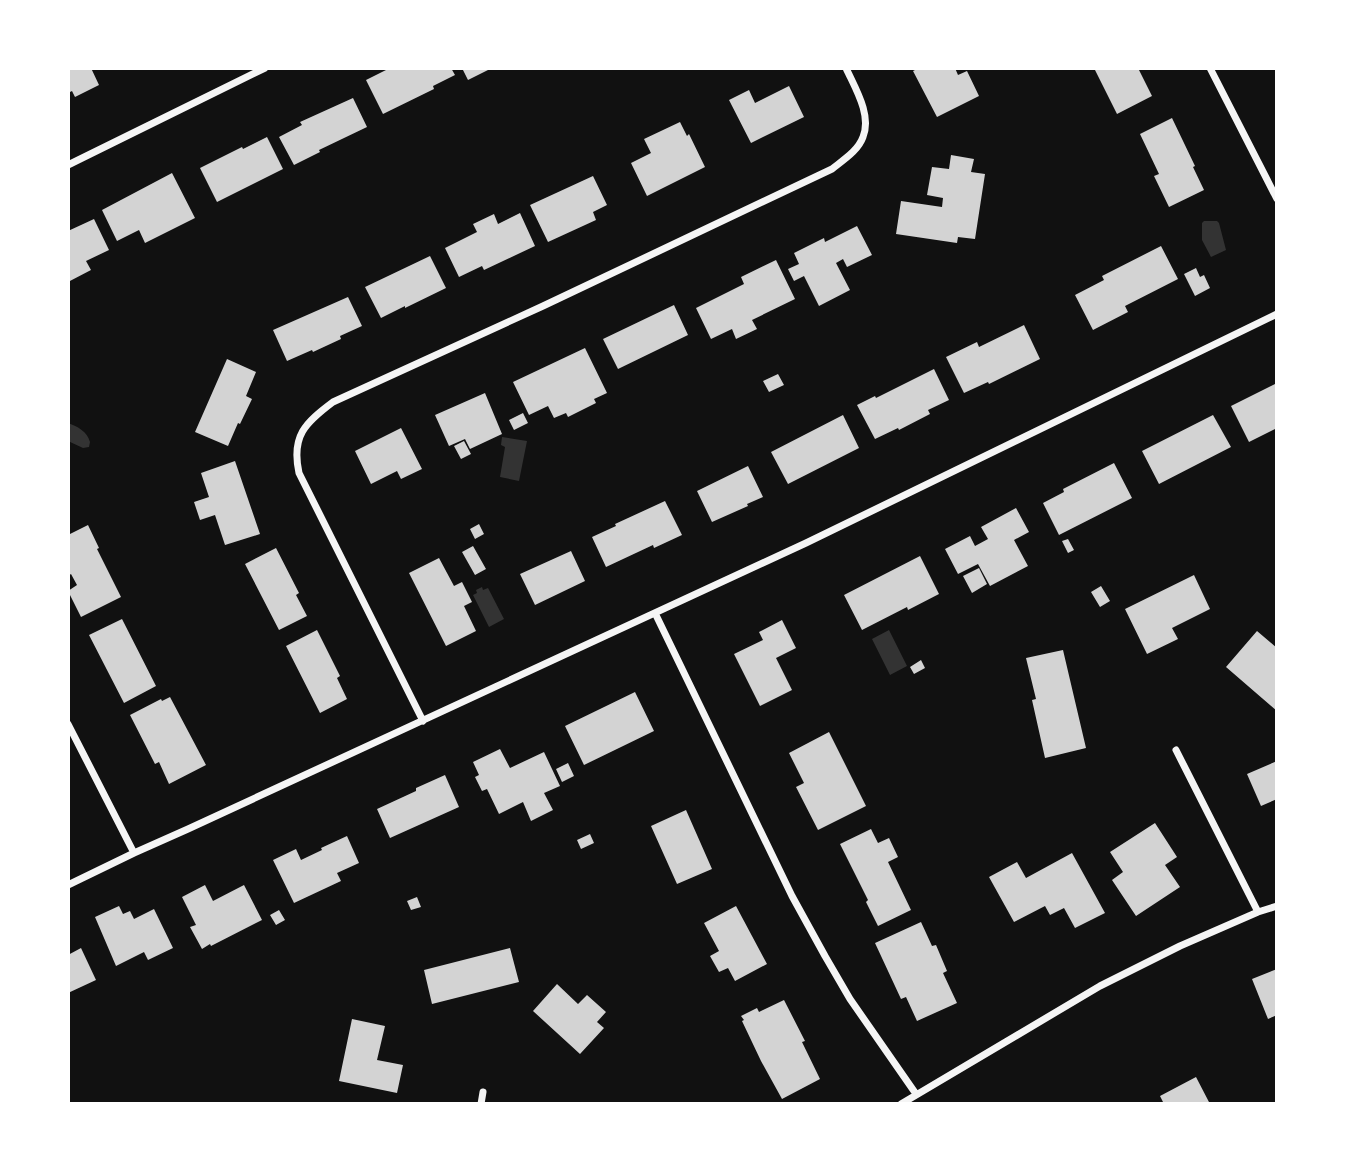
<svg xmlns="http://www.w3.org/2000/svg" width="1345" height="1172" font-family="Cabin,sans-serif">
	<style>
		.water { fill: #333 }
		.building { fill: #d3d3d3 }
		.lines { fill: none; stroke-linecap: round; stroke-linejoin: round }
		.minor { stroke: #f5f5f5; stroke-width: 7 }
	</style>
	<rect width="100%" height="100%" fill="#111"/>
	<path class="water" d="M 1217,221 L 1219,223 L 1226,250 L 1211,257 L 1202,240 L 1202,223 L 1204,221 Z
		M 68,423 C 78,427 87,431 90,442 L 89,447 L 83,448 L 68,441 Z
		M 502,437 L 527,441 L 519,481 L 500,477 L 505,447 L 501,445 Z
		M 482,587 L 483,590 L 488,588 L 504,619 L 489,627 L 473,595 L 477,593 L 476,590 Z
		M 889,630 L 907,666 L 890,675 L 872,639 Z"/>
	<path class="building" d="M 68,68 L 91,68 L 99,85 L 75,97 L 72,91 L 68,93 Z
		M 390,68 L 451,68 L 455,75 L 433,86 L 434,89 L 383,114 L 366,80 Z
		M 462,68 L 492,68 L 468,80 Z
		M 919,68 L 955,68 L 958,75 L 967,71 L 979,96 L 937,117 L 913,71 Z
		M 1094,68 L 1138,68 L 1152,96 L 1117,114 Z
		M 789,86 L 804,117 L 751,143 L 729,100 L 749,90 L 755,103 Z
		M 353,98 L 367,127 L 319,150 L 320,152 L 294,165 L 279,137 L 302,125 L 300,122 Z
		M 1172,118 L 1195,166 L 1193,167 L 1204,190 L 1169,207 L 1154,176 L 1159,174 L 1140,134 Z
		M 680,122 L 687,136 L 689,134 L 705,167 L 647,196 L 631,163 L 651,153 L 644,139 Z
		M 267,137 L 283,169 L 217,202 L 200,168 L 242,147 L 243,149 Z
		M 951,155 L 974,159 L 971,172 L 985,174 L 975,239 L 958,237 L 957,243 L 896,234 L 901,201 L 942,207 L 943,198 L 927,195 L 932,167 L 949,169 Z
		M 172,173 L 195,218 L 145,243 L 139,230 L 117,241 L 102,210 Z
		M 593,176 L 607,205 L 593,212 L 596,220 L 548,242 L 530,205 Z
		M 520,213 L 535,246 L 484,270 L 482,266 L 459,277 L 445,248 L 477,232 L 473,224 L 494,214 L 498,224 Z
		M 94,219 L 109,250 L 86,261 L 91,270 L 68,282 L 68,231 Z
		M 857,226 L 872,255 L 847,267 L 843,259 L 836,263 L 850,290 L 819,306 L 804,276 L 794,281 L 788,269 L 799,264 L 794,253 L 824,238 L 825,242 Z
		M 1161,246 L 1178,279 L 1125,306 L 1128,312 L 1093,330 L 1075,295 L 1104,280 L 1102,276 Z
		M 430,256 L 446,288 L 405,308 L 405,306 L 381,318 L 365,287 Z
		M 776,260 L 795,299 L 752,320 L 757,329 L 736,339 L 732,329 L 711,339 L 696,308 L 744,284 L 741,277 Z
		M 1196,268 L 1200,277 L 1204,275 L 1210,288 L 1195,296 L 1184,274 Z
		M 348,297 L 362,326 L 340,336 L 341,339 L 313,352 L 312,350 L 287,361 L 273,330 Z
		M 674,305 L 688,335 L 618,369 L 603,339 Z
		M 1024,325 L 1040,359 L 989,384 L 988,382 L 964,393 L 946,357 L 977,342 L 979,347 Z
		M 585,348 L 607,393 L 594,399 L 596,403 L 568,417 L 566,413 L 554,418 L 548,406 L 529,415 L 513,382 Z
		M 227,359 L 256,372 L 246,396 L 252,399 L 240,424 L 238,423 L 228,446 L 195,432 Z
		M 934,369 L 949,400 L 928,410 L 930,414 L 899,430 L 898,428 L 875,439 L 857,405 L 875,396 L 876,398 Z
		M 778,374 L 784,385 L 769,392 L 763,381 Z
		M 1277,383 L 1277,428 L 1249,442 L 1231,406 Z
		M 485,393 L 502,434 L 470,449 L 465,439 L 449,446 L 435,415 Z
		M 523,413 L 528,423 L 514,430 L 509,420 Z
		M 843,415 L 859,448 L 788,484 L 771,452 Z
		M 1213,415 L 1231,447 L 1159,484 L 1142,451 Z
		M 401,428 L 422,469 L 401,479 L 397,471 L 371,484 L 355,451 Z
		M 464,441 L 471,454 L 461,459 L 454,446 Z
		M 235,461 L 260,534 L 225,545 L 215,515 L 200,520 L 194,502 L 209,497 L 201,473 Z
		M 1114,463 L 1132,498 L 1059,535 L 1043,503 L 1064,492 L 1063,489 Z
		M 748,466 L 763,497 L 747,504 L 748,506 L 712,522 L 697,491 Z
		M 665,501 L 682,535 L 654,548 L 653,545 L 606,567 L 592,537 L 616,526 L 615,524 Z
		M 1016,508 L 1029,532 L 1014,540 L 1028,566 L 990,586 L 978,564 L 958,574 L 945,549 L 970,536 L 975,546 L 988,539 L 981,527 Z
		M 479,524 L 484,534 L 475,539 L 470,529 Z
		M 88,525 L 99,548 L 97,549 L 121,597 L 81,617 L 68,591 L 77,585 L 71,574 L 68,576 L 68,535 Z
		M 1068,539 L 1074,550 L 1068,553 L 1062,541 Z
		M 473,546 L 486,569 L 475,575 L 462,552 Z
		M 276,548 L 299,593 L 296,595 L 307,616 L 279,630 L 245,564 Z
		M 571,551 L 585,581 L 535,605 L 520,574 Z
		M 920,556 L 939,594 L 908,610 L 907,607 L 862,630 L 844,595 Z
		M 439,558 L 454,586 L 462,582 L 472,602 L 464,606 L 476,631 L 446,646 L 409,573 Z
		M 979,568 L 987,584 L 972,593 L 963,576 Z
		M 1194,575 L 1210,609 L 1172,628 L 1178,639 L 1147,654 L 1125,609 Z
		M 1101,586 L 1110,601 L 1100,607 L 1091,592 Z
		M 122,619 L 156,686 L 124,703 L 89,635 Z
		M 782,620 L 796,648 L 776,658 L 792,690 L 760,706 L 734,654 L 763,640 L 759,632 Z
		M 317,630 L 340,676 L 337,678 L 347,699 L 320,713 L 286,646 Z
		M 1257,631 L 1277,648 L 1277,711 L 1226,667 Z
		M 1063,650 L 1086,748 L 1045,758 L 1032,700 L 1036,699 L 1026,658 Z
		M 921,660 L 925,668 L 914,674 L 910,667 Z
		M 635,692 L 654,731 L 584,765 L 565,726 Z
		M 170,697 L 206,765 L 169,784 L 159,762 L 155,764 L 130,715 L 161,699 L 162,701 Z
		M 829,732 L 866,806 L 818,830 L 796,787 L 804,783 L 789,753 Z
		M 500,749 L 510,768 L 544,752 L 560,786 L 544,793 L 553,810 L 531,821 L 523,802 L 499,814 L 487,789 L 482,791 L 475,777 L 479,775 L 473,762 Z
		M 1277,761 L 1277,799 L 1261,806 L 1247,774 Z
		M 568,763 L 574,776 L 562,782 L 556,769 Z
		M 445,775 L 459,807 L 390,838 L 377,809 L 416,791 L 416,788 Z
		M 686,810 L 712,869 L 677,884 L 651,826 Z
		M 1155,823 L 1177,857 L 1165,865 L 1180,887 L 1136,916 L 1112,880 L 1123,872 L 1110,852 Z
		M 871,829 L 878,843 L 889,838 L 898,857 L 888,862 L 911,910 L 878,926 L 866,902 L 868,900 L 840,844 Z
		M 590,834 L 594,843 L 581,849 L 577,840 Z
		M 347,836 L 359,863 L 337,873 L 341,881 L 294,903 L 273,860 L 296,849 L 301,860 L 322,850 L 321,848 Z
		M 1072,853 L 1105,913 L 1075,928 L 1064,908 L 1050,915 L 1045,906 L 1014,922 L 989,877 L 1017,862 L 1026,878 Z
		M 205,885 L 213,901 L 244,885 L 262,920 L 211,946 L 210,944 L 202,949 L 190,927 L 196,925 L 182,897 Z
		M 417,897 L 421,907 L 411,910 L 407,901 Z
		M 119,906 L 123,914 L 130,911 L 134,919 L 154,909 L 173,948 L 148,960 L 144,952 L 116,966 L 95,917 Z
		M 736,906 L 767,964 L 735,981 L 728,968 L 719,972 L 710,956 L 719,951 L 704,923 Z
		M 279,910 L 285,920 L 276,925 L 270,915 Z
		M 921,922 L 932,946 L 936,945 L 947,971 L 943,973 L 957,1003 L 917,1021 L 906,997 L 901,999 L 875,943 Z
		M 81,948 L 96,980 L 68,993 L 68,955 Z
		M 510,948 L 519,982 L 432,1004 L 424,970 Z
		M 1277,969 L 1277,1015 L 1268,1019 L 1252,979 Z
		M 557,984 L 578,1004 L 587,995 L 606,1012 L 597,1022 L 604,1028 L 580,1054 L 533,1011 Z
		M 784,1000 L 805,1041 L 802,1042 L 820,1079 L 782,1099 L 761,1061 L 742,1021 L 744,1020 L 741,1016 L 757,1008 L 759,1012 Z
		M 352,1019 L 385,1026 L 377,1060 L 403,1065 L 397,1093 L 339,1081 Z
		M 1196,1077 L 1210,1104 L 1164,1104 L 1160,1096 Z"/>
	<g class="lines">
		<path class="minor" d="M 1210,68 L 1277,199
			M 68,165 L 265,68
			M 655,613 L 792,896 L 825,956 L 850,999 L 916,1094
			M 423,721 L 299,473 C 291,436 305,423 333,402 L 543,306 L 832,169 C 843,160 858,151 863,137 C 872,115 855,88 846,68
			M 68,724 L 134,853
			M 1176,750 L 1258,912
			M 68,885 L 134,853 L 188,829 L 806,543 L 1277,314
			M 481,1104 L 483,1092
			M 901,1104 L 1100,986 L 1180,946 L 1258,912 L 1277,906"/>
	</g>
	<rect width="1345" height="1172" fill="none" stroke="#ffffff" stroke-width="140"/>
</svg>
